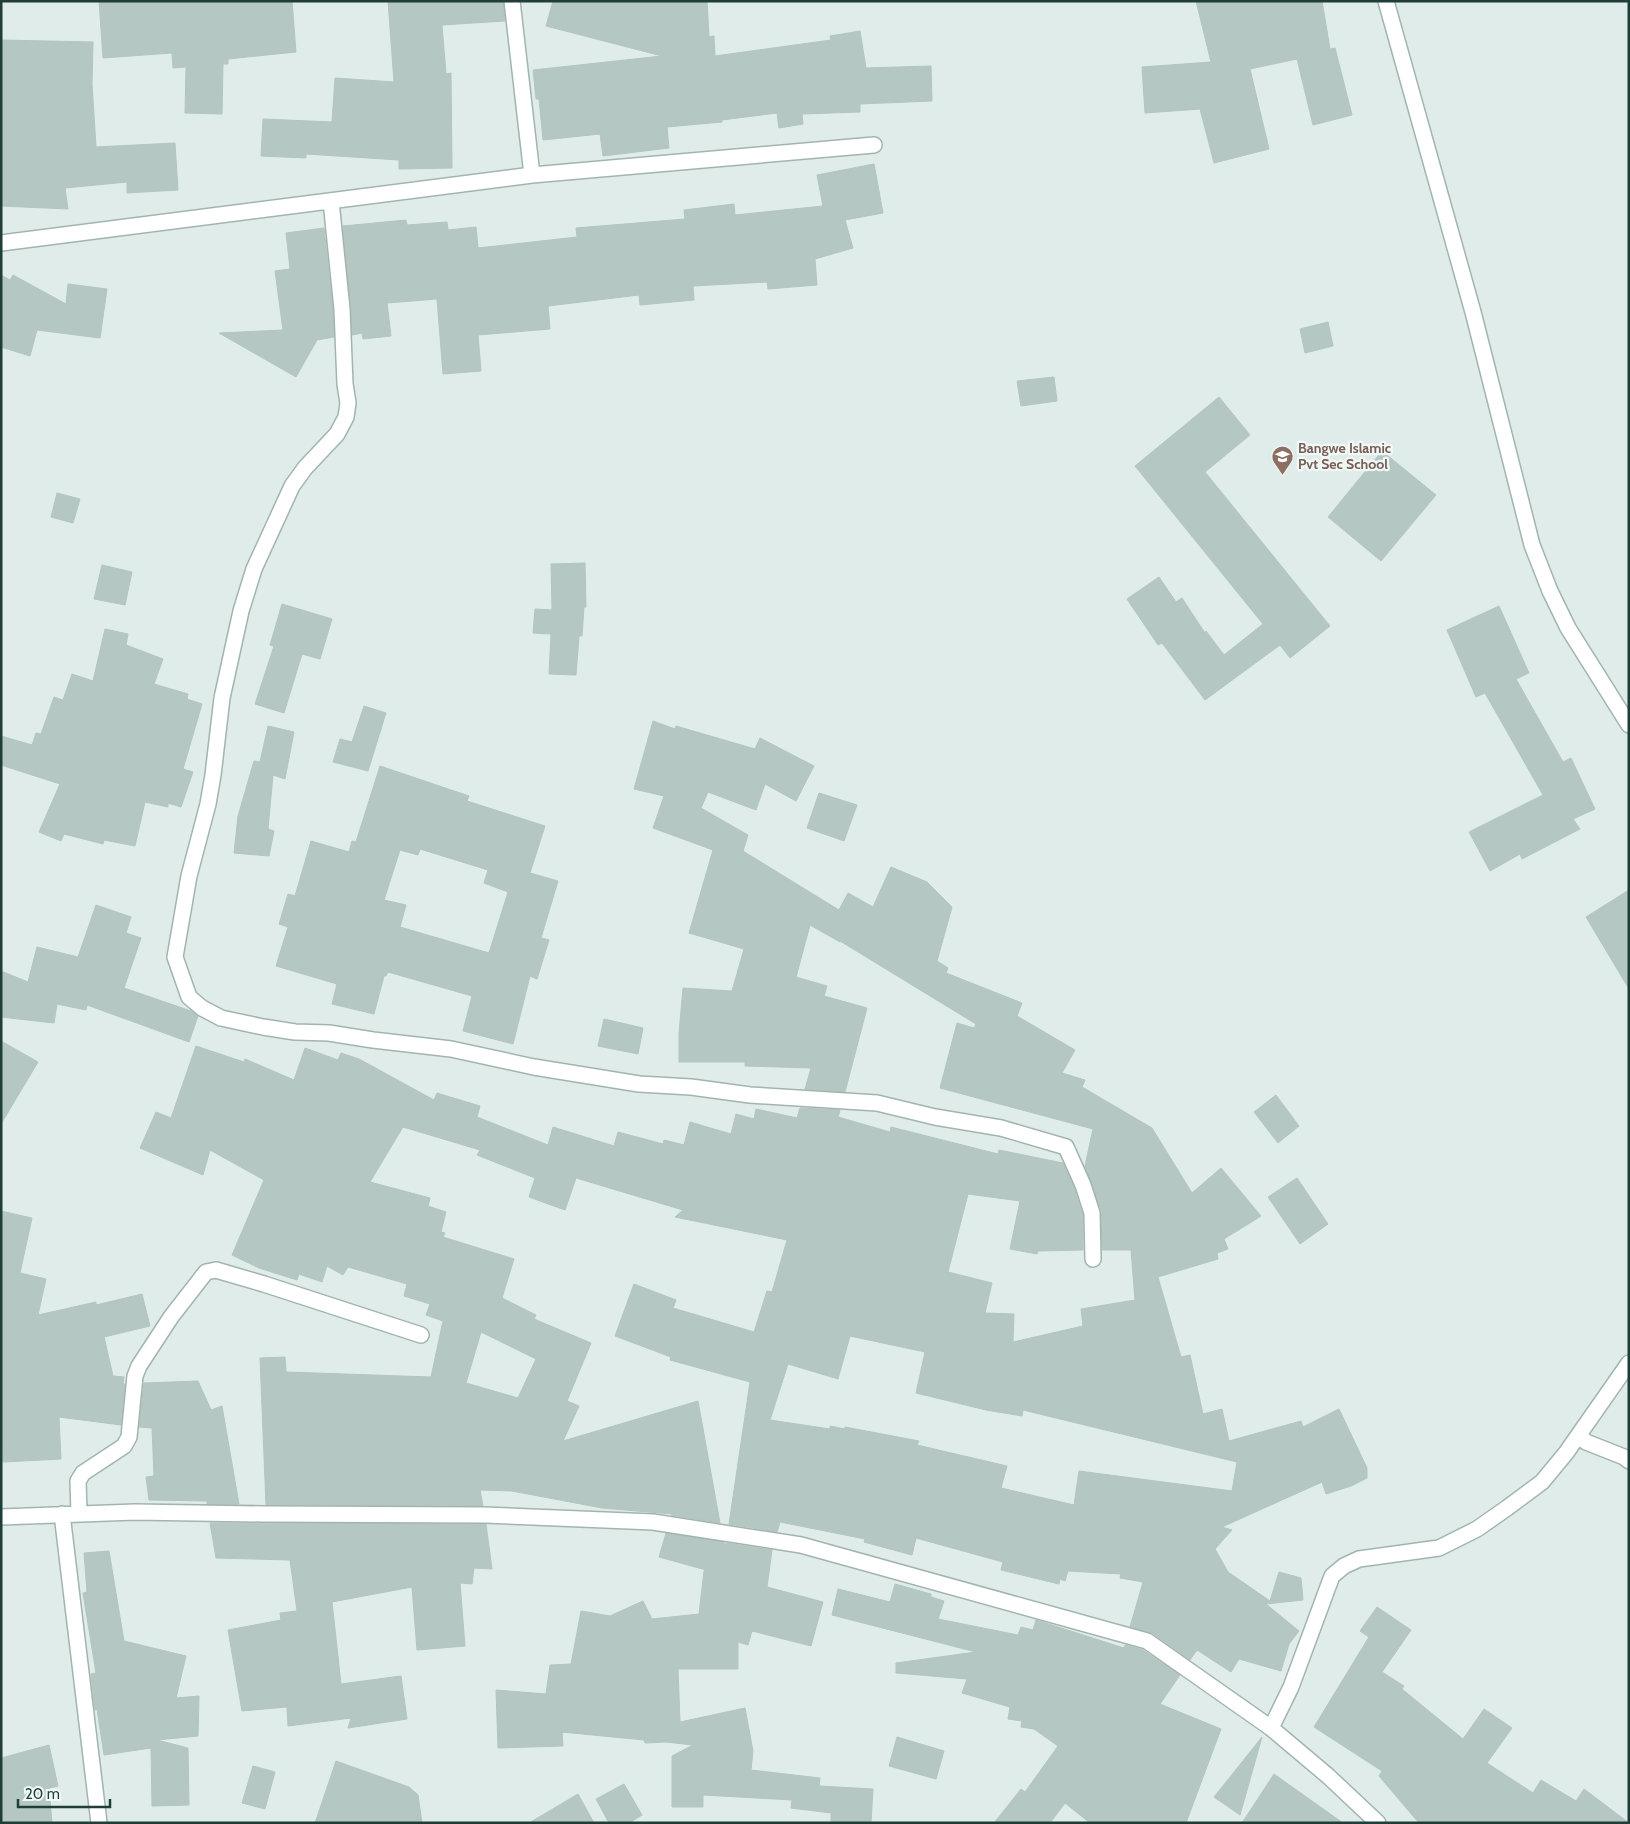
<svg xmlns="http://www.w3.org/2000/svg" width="1630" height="1824" font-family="Cabin,sans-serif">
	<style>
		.building { fill: #b5c7c2; stroke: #b2c6c1; fill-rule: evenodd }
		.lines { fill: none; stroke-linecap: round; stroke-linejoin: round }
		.minor-casing { stroke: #a2b4b1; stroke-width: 18 }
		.minor { stroke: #fff; stroke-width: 15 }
		.labels { text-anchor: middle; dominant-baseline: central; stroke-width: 4.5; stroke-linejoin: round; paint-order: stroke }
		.education-label { font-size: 14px; font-weight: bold; fill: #785e54; stroke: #f1f9f6; text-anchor: start }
	</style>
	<rect width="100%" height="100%" fill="#e0ece9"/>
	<path class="building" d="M 99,1 L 292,1 L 296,52 L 228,59 L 228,64 L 223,64 L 222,114 L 185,113 L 186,67 L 173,68 L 172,53 L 103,58 Z
		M 388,1 L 503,1 L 505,21 L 442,25 L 446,74 L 451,73 L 452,168 L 399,169 L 399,160 L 306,154 L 306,158 L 261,156 L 263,119 L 332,122 L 335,78 L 394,82 Z
		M 553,1 L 707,1 L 709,37 L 714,36 L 715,56 L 831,40 L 830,36 L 860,31 L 866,68 L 931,66 L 932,101 L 860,104 L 860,112 L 802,114 L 803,124 L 779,128 L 777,113 L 722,120 L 722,122 L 667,127 L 669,148 L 603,156 L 600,134 L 543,140 L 539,99 L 536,99 L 533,70 L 662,56 L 546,26 Z
		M 1196,1 L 1322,1 L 1330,49 L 1335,48 L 1352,115 L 1313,125 L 1297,59 L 1250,69 L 1269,149 L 1214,163 L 1200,109 L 1145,113 L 1142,67 L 1211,62 Z
		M 1,40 L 93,42 L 92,84 L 96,147 L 175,143 L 178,190 L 127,193 L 127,182 L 65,188 L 68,209 L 1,206 Z
		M 874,164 L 883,213 L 845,220 L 853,248 L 815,259 L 817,285 L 768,289 L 767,282 L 693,286 L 694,300 L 640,305 L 639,295 L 548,306 L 550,329 L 478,335 L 481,371 L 443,374 L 437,299 L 387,303 L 391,336 L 363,339 L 362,333 L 352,335 L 343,226 L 406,220 L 407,225 L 447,222 L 448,230 L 476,227 L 478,248 L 577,237 L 576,228 L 685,219 L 684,210 L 734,204 L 735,215 L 823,206 L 817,175 Z
		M 324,228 L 333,310 L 334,337 L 317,340 L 296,377 L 219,333 L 283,330 L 275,271 L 290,269 L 286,233 Z
		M 1,275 L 10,280 L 13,275 L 66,304 L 68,284 L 107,289 L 100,338 L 37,330 L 30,356 L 1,347 Z
		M 1328,322 L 1333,346 L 1305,353 L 1300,329 Z
		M 1054,377 L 1057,401 L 1021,406 L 1017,381 Z
		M 1219,397 L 1250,435 L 1205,472 L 1330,626 L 1290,658 L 1280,645 L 1205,700 L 1162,643 L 1158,645 L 1127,599 L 1159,577 L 1176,602 L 1182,598 L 1205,633 L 1206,631 L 1224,655 L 1263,624 L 1135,466 Z
		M 1382,451 L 1436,495 L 1381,561 L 1328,517 Z
		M 57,493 L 80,499 L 73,523 L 51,517 Z
		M 585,563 L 586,607 L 584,607 L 582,636 L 579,636 L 576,675 L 549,674 L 551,634 L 533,633 L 535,609 L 552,610 L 551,564 Z
		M 102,565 L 132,572 L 125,605 L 94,599 Z
		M 282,604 L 332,619 L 320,659 L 302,654 L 284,713 L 255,704 L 274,646 L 270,645 Z
		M 1499,606 L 1529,673 L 1516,679 L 1563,762 L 1571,758 L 1595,809 L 1573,819 L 1580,829 L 1522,859 L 1520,854 L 1490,871 L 1469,832 L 1543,795 L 1485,693 L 1476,697 L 1447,630 Z
		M 105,629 L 128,634 L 126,645 L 163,659 L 154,684 L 188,694 L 187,699 L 202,704 L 183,769 L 193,772 L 181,807 L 168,803 L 168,807 L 145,802 L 135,846 L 104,840 L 103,844 L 64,834 L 61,841 L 39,832 L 60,784 L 1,765 L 1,736 L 32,745 L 36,733 L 41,734 L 54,697 L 63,700 L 72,674 L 93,681 Z
		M 364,706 L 386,713 L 368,771 L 333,762 L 340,739 L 352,742 Z
		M 653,721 L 675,729 L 676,726 L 755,749 L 760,738 L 814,766 L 796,801 L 765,784 L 756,810 L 708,792 L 701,808 L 748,835 L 743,851 L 839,910 L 848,893 L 873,907 L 891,867 L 927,882 L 952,907 L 937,961 L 948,968 L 946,973 L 1022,1003 L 1017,1016 L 1075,1050 L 1062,1073 L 1085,1080 L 1082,1087 L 1152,1128 L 1192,1193 L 1221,1168 L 1261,1216 L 1224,1239 L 1228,1249 L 1217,1253 L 1218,1259 L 1158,1277 L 1181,1357 L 1190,1355 L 1203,1414 L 1222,1409 L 1229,1441 L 1301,1421 L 1303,1427 L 1339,1409 L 1367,1468 L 1367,1478 L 1351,1486 L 1326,1494 L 1322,1482 L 1222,1527 L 1232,1530 L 1215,1549 L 1228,1572 L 1270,1601 L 1279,1572 L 1301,1578 L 1303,1600 L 1266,1604 L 1299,1631 L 1289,1644 L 1281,1671 L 1239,1659 L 1231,1672 L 1197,1650 L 1190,1660 L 1152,1633 L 1130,1627 L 1143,1582 L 1120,1578 L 1121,1574 L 1068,1571 L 1065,1581 L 1060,1579 L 1059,1584 L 1001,1570 L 1003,1562 L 916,1538 L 912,1555 L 864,1542 L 865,1539 L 780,1522 L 777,1532 L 729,1524 L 750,1382 L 670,1360 L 671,1357 L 615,1336 L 634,1284 L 676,1300 L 673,1308 L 754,1332 L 767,1291 L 772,1292 L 787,1240 L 675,1217 L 683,1210 L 576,1178 L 565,1210 L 529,1197 L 535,1178 L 477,1155 L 480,1150 L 403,1127 L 370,1182 L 430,1198 L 428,1206 L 446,1212 L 441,1232 L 445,1233 L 443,1237 L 514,1259 L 502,1298 L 536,1315 L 534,1319 L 591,1343 L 567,1401 L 579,1406 L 563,1441 L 698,1401 L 720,1523 L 671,1515 L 672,1514 L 602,1508 L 512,1491 L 480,1490 L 483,1506 L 266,1505 L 260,1358 L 285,1357 L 286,1372 L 431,1377 L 443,1321 L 426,1315 L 430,1304 L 404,1296 L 407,1284 L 348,1267 L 343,1275 L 327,1266 L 322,1282 L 299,1274 L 297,1280 L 259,1268 L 232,1255 L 264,1180 L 210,1150 L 203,1175 L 140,1148 L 156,1112 L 171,1118 L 196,1046 L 244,1062 L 245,1059 L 294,1080 L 305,1048 L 338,1060 L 341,1053 L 359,1059 L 434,1100 L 437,1093 L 480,1106 L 477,1117 L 548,1145 L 553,1127 L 614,1146 L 618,1132 L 663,1144 L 664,1140 L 684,1145 L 690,1122 L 731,1134 L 736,1114 L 754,1119 L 756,1109 L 797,1118 L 800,1108 L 840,1110 L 838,1117 L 890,1132 L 891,1127 L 998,1154 L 999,1150 L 1063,1163 L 1074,1188 L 1083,1215 L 1083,1250 L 1038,1251 L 1037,1254 L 1010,1249 L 1020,1201 L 968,1194 L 948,1272 L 992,1283 L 985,1313 L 1014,1314 L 1013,1342 L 1083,1326 L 1081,1309 L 1135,1300 L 1131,1250 L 1102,1250 L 1101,1210 L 1085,1166 L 1093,1129 L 940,1088 L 957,1023 L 974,1028 L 976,1024 L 840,941 L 840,942 L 810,925 L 796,977 L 827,986 L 824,996 L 867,1008 L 845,1092 L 805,1089 L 811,1068 L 745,1066 L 745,1062 L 679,1062 L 679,1033 L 683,988 L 732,991 L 744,949 L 689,933 L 713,850 L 653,828 L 664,796 L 634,789 ZM 481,1332 L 536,1359 L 518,1398 L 466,1383 ZM 850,1336 L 925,1352 L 916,1393 L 986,1410 L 1022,1416 L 1023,1410 L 1237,1462 L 1232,1491 L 1079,1471 L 1074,1505 L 1001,1488 L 1007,1466 L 917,1445 L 919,1441 L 845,1427 L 845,1429 L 830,1426 L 830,1429 L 770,1420 L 788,1364 L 838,1379 Z
		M 268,726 L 294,732 L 285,779 L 273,775 L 268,829 L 274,831 L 269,856 L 234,853 L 238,816 L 254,761 L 260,762 Z
		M 380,766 L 469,796 L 467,801 L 545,826 L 530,873 L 558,881 L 541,938 L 549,940 L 537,979 L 530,976 L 513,1044 L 463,1031 L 472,996 L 388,972 L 386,976 L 384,976 L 374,1014 L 332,1004 L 337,984 L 276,966 L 288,927 L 279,924 L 288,894 L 295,896 L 311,841 L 349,852 L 352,841 L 356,842 ZM 420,849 L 488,870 L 484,883 L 508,892 L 489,953 L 400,927 L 406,905 L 384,900 L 400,850 L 418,855 Z
		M 819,793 L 857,805 L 844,841 L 807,828 Z
		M 1629,890 L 1629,989 L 1586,917 Z
		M 96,905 L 131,917 L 126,933 L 141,938 L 124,988 L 191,1011 L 198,1016 L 189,1042 L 87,1005 L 86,1010 L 57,1004 L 54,1023 L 1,1017 L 1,971 L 28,982 L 37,947 L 78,957 Z
		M 604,1019 L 643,1028 L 638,1054 L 598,1046 Z
		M 1,1041 L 38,1062 L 1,1124 Z
		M 1276,1095 L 1299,1126 L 1278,1143 L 1254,1112 Z
		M 1297,1178 L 1328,1224 L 1300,1244 L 1268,1197 Z
		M 1,1211 L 32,1218 L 20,1273 L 46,1279 L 38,1315 L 96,1302 L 96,1305 L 142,1294 L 150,1326 L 104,1337 L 113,1376 L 124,1377 L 123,1384 L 125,1384 L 121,1425 L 59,1417 L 61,1459 L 3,1462 L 1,1421 Z
		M 198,1381 L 211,1410 L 222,1406 L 239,1504 L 207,1504 L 207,1501 L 149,1500 L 146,1477 L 154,1476 L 152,1428 L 139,1427 L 144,1383 Z
		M 210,1523 L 486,1524 L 492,1569 L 474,1568 L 472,1584 L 460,1583 L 465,1646 L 417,1650 L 412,1587 L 332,1602 L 341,1684 L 401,1676 L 407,1719 L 348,1728 L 351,1718 L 288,1726 L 287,1707 L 242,1711 L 228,1630 L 281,1620 L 280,1613 L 297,1611 L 290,1560 L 216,1558 Z
		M 666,1533 L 724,1542 L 725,1550 L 726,1543 L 772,1550 L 767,1587 L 823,1602 L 811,1646 L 752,1631 L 748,1645 L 738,1642 L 738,1669 L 678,1669 L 680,1722 L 745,1708 L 753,1751 L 751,1770 L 820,1778 L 819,1786 L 873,1789 L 871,1823 L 831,1823 L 831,1813 L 791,1808 L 792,1800 L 703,1795 L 703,1807 L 672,1807 L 672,1756 L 693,1745 L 666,1742 L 645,1743 L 644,1740 L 562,1732 L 563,1746 L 498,1748 L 496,1690 L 546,1694 L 550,1665 L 571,1664 L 581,1611 L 610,1616 L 643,1601 L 652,1619 L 699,1614 L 704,1571 L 706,1570 L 659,1557 Z
		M 109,1551 L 124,1641 L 186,1656 L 176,1698 L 199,1696 L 198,1736 L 157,1740 L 188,1748 L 189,1805 L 152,1806 L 151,1748 L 104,1755 L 97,1709 L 95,1710 L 91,1674 L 96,1673 L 83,1593 L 87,1592 L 84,1553 Z
		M 895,1584 L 931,1594 L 931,1597 L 944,1601 L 938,1619 L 1018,1635 L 1021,1627 L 1033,1630 L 1036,1620 L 1124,1648 L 1125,1645 L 1143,1650 L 1180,1675 L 1160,1704 L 1221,1729 L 1186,1823 L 1090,1823 L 1065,1803 L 1050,1823 L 994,1823 L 1021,1789 L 1025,1792 L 1058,1746 L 1034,1729 L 1021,1727 L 1022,1721 L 1008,1719 L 1010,1707 L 962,1693 L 967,1679 L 896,1673 L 896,1663 L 976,1652 L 832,1615 L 838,1589 L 890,1602 Z
		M 1377,1607 L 1411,1630 L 1382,1672 L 1404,1686 L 1402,1689 L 1463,1739 L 1484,1709 L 1512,1728 L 1487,1763 L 1533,1793 L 1541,1780 L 1576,1801 L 1584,1789 L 1629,1823 L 1419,1823 L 1379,1776 L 1382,1771 L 1314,1727 L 1369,1637 L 1360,1631 Z
		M 897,1737 L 944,1751 L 936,1779 L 889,1766 Z
		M 1262,1737 L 1240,1815 L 1214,1797 Z
		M 49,1745 L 58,1786 L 49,1788 L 52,1823 L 1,1823 L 1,1758 Z
		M 336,1761 L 409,1787 L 418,1795 L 422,1823 L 315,1823 Z
		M 253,1766 L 275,1772 L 265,1809 L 242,1803 Z
		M 1274,1774 L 1343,1823 L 1242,1823 Z
		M 624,1784 L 642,1815 L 629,1823 L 609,1823 L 596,1799 Z
		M 578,1794 L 594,1823 L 529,1823 Z"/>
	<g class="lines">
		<defs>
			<path id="minor" d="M 512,1 L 532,175
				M 1386,1 L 1473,312 L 1532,545 L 1550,591 L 1568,628 L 1629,725
				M 331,201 L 342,309 L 345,384 L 348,403 L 346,417 L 337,434 L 305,468 L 292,486 L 254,569 L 241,611 L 222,698 L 213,775 L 208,804 L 189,876 L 175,957 L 189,997 L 202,1008 L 221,1018 L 263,1027 L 295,1032 L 329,1033 L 373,1040 L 451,1049 L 534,1067 L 639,1084 L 691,1087 L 750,1095 L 877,1103 L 935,1117 L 1001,1128 L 1066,1147 L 1083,1185 L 1092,1213 L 1093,1259
				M 1,243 L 532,175 L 874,145
				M 1579,1435 L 1586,1442 L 1624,1457 L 1629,1461
				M 79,1513 L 78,1481 L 83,1473 L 124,1446 L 129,1437 L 135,1376 L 139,1366 L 171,1317 L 206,1272 L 216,1270 L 264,1284 L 421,1335
				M 62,1514 L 99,1823
				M 1,1517 L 135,1512 L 264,1514 L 484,1515 L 653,1522 L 801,1545 L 1147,1641 L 1271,1728 L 1328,1776 L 1378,1823
				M 1271,1728 L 1291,1687 L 1332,1576 L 1344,1566 L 1359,1559 L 1439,1548 L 1477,1529 L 1507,1508 L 1542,1482 L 1566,1453 L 1629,1363"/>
		</defs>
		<use href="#minor" class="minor-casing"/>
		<use href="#minor" class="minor"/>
	</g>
	<defs>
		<symbol id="school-pin" viewBox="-11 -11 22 30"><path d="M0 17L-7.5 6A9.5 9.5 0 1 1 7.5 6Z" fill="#8d6e63" stroke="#f1f9f6"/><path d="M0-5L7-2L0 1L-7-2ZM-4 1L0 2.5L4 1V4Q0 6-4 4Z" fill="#fff"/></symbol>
	</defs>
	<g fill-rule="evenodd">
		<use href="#school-pin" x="1270" y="444" width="25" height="34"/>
	</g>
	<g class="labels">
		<g class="education-label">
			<text x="1298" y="448">Bangwe Islamic<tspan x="1298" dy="16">Pvt Sec School</tspan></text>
		</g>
	</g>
	<rect width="1630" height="1824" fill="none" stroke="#1f3e3a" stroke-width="5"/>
	<path d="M18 1799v8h92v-8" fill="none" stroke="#1f3e3a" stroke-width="2.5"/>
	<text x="25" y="1799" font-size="15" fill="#1f3e3a" stroke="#f1f9f6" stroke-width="4" paint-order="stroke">20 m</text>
</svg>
